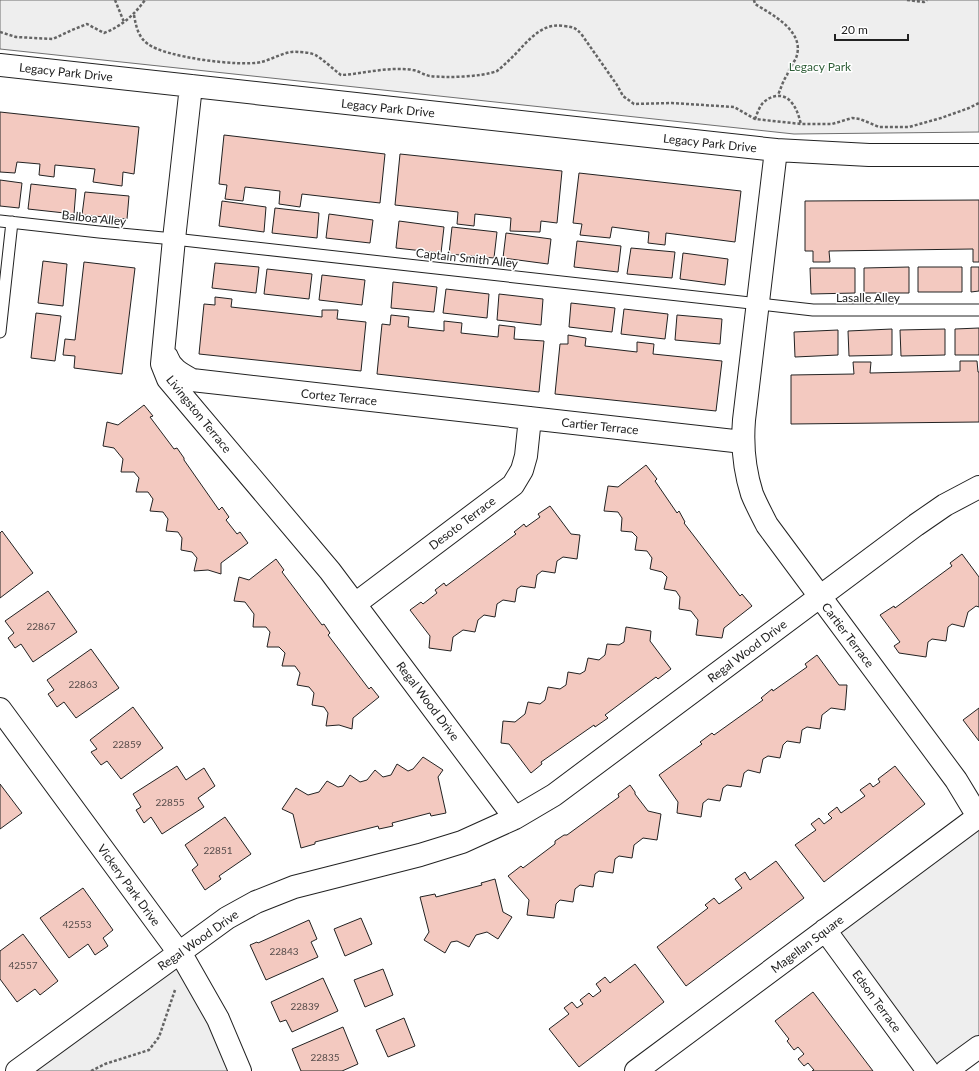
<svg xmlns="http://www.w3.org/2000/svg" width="979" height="1071" font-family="Lato,sans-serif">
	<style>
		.green { fill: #eee; stroke: #6f6f6f }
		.building { fill: #f3c9c0; stroke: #222 }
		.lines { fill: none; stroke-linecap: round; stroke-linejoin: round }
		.lane-casing { stroke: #222; stroke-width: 13 }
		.street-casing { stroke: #222; stroke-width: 24 }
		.path { stroke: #646464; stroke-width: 2.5; stroke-dasharray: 3 2; stroke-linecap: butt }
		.lane { stroke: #fff; stroke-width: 11 }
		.street { stroke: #fff; stroke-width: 22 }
		.labels { text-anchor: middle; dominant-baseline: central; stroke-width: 3; stroke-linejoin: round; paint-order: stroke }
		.number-label { font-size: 10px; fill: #564c4a }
		.park-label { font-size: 12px; fill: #2f5e38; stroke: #fff }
		.street-label { font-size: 12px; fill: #222; stroke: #fff }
	</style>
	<rect width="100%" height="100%" fill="#fff"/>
	<path class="green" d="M 0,0 L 979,0 L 979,132 L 794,134 L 0,49 Z
		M 979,818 L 979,1047 L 928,1071 L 825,930 Z
		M 179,953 L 240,1071 L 17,1071 Z"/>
	<path class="building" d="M 0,112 L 139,127 L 134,174 L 123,172 L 122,186 L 93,182 L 95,169 L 55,165 L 54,177 L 39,175 L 40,164 L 17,162 L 15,173 L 0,172 Z
		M 224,135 L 385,154 L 380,203 L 302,194 L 300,207 L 279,204 L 280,191 L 245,187 L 243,201 L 225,199 L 227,185 L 219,184 Z
		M 400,154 L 562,171 L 557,223 L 541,221 L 540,232 L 510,231 L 511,218 L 475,214 L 474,226 L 457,224 L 458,212 L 395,205 Z
		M 579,173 L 741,191 L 735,242 L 666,233 L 665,245 L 648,243 L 649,232 L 612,227 L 610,238 L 580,235 L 582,224 L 573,223 Z
		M 0,180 L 22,183 L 19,208 L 0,206 Z
		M 31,184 L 76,189 L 74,214 L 28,209 Z
		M 85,192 L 129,196 L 127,219 L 82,215 Z
		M 979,200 L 979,262 L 973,262 L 973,249 L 829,251 L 830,262 L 813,262 L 813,251 L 805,251 L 805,201 Z
		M 222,201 L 266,207 L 264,232 L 219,226 Z
		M 275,208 L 319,213 L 317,238 L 272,233 Z
		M 329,214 L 373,220 L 370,243 L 326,238 Z
		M 399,221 L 444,227 L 441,253 L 396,248 Z
		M 452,227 L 497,232 L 494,258 L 449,254 Z
		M 506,233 L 551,239 L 548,264 L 503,258 Z
		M 577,241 L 621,246 L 618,272 L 574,267 Z
		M 631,248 L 675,252 L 672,278 L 627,274 Z
		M 683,253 L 728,259 L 725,285 L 680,279 Z
		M 43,261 L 67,264 L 63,306 L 38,303 Z
		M 84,262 L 135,268 L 122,374 L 74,368 L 75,356 L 63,355 L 65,339 L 75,340 Z
		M 215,263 L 259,267 L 256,293 L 212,288 Z
		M 909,267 L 909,293 L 864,293 L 864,268 Z
		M 918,267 L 962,267 L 962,292 L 918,292 Z
		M 971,267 L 979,267 L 979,291 L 971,292 Z
		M 810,268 L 855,268 L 855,293 L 811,294 Z
		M 267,269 L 312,274 L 309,299 L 264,294 Z
		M 322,275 L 365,280 L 362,305 L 319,300 Z
		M 393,282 L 437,287 L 434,312 L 391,308 Z
		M 446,289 L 489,294 L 487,318 L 443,313 Z
		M 499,294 L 543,299 L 541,325 L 497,320 Z
		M 215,297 L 232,299 L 231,307 L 322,317 L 322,310 L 338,310 L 337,319 L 366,322 L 361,371 L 199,354 L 204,304 L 215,305 Z
		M 571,303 L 615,308 L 612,332 L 569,327 Z
		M 624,309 L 668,314 L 665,339 L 621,334 Z
		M 36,313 L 61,316 L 55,361 L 31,358 Z
		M 391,315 L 409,317 L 408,327 L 444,331 L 444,321 L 462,323 L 461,333 L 498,337 L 499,325 L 515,327 L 514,339 L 544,341 L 539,392 L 377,374 L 382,324 L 390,325 Z
		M 677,315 L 722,319 L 720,344 L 675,340 Z
		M 979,328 L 979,355 L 955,355 L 955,329 Z
		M 892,329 L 892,355 L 849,356 L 848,331 Z
		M 945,329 L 945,355 L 901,356 L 900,330 Z
		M 838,330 L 838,355 L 795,357 L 794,332 Z
		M 568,335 L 586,338 L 585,346 L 637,352 L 637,342 L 654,344 L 653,354 L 722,361 L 716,411 L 555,394 L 560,344 L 568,344 Z
		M 960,361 L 977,361 L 978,372 L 979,372 L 979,422 L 791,424 L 791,375 L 854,374 L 853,362 L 871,362 L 870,373 L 960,371 Z
		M 144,405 L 153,416 L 150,417 L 174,449 L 177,448 L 184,458 L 184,460 L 219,510 L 222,507 L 229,517 L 226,520 L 237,534 L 240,532 L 248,543 L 221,563 L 221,574 L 208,570 L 194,571 L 197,558 L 192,552 L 181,550 L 182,538 L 178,532 L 166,531 L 168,519 L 163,512 L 150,511 L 153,499 L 148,492 L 136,492 L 139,478 L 134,472 L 121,472 L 123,459 L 114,448 L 103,446 L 107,422 L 118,425 Z
		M 646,465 L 657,479 L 655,481 L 677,513 L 679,511 L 685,522 L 684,523 L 740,596 L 742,594 L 752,606 L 724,628 L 722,638 L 696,635 L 698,620 L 691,611 L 679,609 L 680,597 L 676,591 L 664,589 L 667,577 L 662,572 L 650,569 L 652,558 L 647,551 L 635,550 L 637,537 L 632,532 L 621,531 L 622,518 L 618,512 L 604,511 L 608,486 L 618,487 Z
		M 550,506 L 571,534 L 580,535 L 577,559 L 563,557 L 557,561 L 555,573 L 542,571 L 537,575 L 535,588 L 521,586 L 517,589 L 515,602 L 503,600 L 497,604 L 495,617 L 484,615 L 478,620 L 475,632 L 463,630 L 453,637 L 451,651 L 429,648 L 430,636 L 410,610 L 421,602 L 423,604 L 437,593 L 435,590 L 444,583 L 446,586 L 516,534 L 514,532 L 524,524 L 526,527 L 540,517 L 538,514 Z
		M 2,531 L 33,573 L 0,598 L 0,533 Z
		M 962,554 L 979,577 L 979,607 L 976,606 L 968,612 L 964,627 L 952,624 L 948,627 L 946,641 L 932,639 L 928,642 L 926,657 L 899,653 L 894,646 L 900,642 L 880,615 L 894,606 L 895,608 L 952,566 L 950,563 Z
		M 276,559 L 284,570 L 282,572 L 322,625 L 324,624 L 330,633 L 328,635 L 369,689 L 371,687 L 379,697 L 353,718 L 352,729 L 339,725 L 326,726 L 328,713 L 324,707 L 312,705 L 314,693 L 309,687 L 297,685 L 300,673 L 295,666 L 282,666 L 285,653 L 279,647 L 267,647 L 270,632 L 266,627 L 253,627 L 254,614 L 245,602 L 234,601 L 239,577 L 249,580 Z
		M 48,591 L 77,632 L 33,662 L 21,644 L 15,648 L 8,638 L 14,633 L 5,621 Z
		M 626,627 L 651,631 L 650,641 L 671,669 L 658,679 L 656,677 L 605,715 L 608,718 L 595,727 L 594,725 L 541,762 L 542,764 L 531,773 L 509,744 L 501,743 L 503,721 L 515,722 L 525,714 L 528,702 L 540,704 L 545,700 L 548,687 L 560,689 L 566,685 L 568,672 L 580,674 L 585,671 L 588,658 L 599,660 L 605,655 L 607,644 L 619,645 L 624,642 Z
		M 91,649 L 119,688 L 76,718 L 64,702 L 57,707 L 48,694 L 54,690 L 47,680 Z
		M 817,655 L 839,685 L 847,685 L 845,710 L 831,708 L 822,715 L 820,729 L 807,727 L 802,730 L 800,743 L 787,741 L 783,745 L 780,758 L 768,756 L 763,759 L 760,773 L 748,770 L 744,773 L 741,787 L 727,785 L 723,788 L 720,801 L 708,799 L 703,803 L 701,817 L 677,813 L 678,802 L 659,775 L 702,744 L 700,742 L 712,733 L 714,735 L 763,700 L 761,698 L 772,689 L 773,691 L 807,667 L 805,664 Z
		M 133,707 L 163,748 L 121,779 L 107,761 L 101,765 L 91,752 L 97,749 L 90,740 Z
		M 979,708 L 979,741 L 963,720 Z
		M 423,757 L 443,770 L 438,777 L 446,813 L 431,816 L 430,813 L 392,823 L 393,826 L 379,829 L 378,826 L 315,842 L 315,844 L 301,848 L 293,814 L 282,809 L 296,788 L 308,795 L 319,792 L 327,781 L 338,787 L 343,786 L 350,775 L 360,782 L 367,780 L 375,770 L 383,777 L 391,775 L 397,764 L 408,771 L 413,769 Z
		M 177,766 L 186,780 L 204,768 L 215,786 L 198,798 L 204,807 L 162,834 L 151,817 L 144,823 L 136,810 L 141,807 L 133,794 Z
		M 895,766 L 925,804 L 824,882 L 795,845 L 816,830 L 811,824 L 819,818 L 824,824 L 832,818 L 828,814 L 837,807 L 841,813 L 865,796 L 860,790 L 870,783 L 873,787 L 880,782 L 878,779 Z
		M 0,784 L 22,813 L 0,829 Z
		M 630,785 L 635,792 L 635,794 L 648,811 L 661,814 L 657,840 L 643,838 L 634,845 L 632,858 L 619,856 L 615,859 L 613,873 L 599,871 L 595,874 L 593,887 L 580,885 L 575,889 L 573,902 L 560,900 L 556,904 L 554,918 L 527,915 L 529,900 L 508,876 L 521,866 L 523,868 L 555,844 L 555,841 L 564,835 L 567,835 L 619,797 L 618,794 Z
		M 225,817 L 251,854 L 219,876 L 221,879 L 205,890 L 192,870 L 198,865 L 185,845 Z
		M 776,861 L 804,898 L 686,986 L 657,947 L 708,908 L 705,905 L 714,898 L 719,904 L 742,888 L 735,879 L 745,872 L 750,880 Z
		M 495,879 L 503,912 L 512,917 L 498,939 L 487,932 L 476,935 L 469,947 L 457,941 L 451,942 L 445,953 L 424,940 L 429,932 L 420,897 L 435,894 L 436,897 L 482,885 L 481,883 Z
		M 83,888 L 113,930 L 103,938 L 108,946 L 95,955 L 88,944 L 69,958 L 40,918 Z
		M 361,918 L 372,944 L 345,956 L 334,929 Z
		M 309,920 L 317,939 L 311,942 L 318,957 L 266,980 L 250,945 L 257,942 L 258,943 Z
		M 23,934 L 58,981 L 40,995 L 35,989 L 17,1002 L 0,979 L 0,951 Z
		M 635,964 L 664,1002 L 579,1067 L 549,1029 L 569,1014 L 564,1008 L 572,1002 L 577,1008 L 583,1004 L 580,1000 L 589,993 L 593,997 L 601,991 L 596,984 L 605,977 L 610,983 Z
		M 383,969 L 393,995 L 365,1007 L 354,980 Z
		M 323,978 L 338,1011 L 292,1032 L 286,1020 L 280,1022 L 271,1002 Z
		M 813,992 L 873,1071 L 812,1071 L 814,1070 L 808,1063 L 804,1066 L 798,1059 L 804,1054 L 798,1047 L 794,1050 L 787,1041 L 789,1039 L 775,1021 Z
		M 404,1018 L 415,1046 L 388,1057 L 376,1030 Z
		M 343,1027 L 358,1064 L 342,1071 L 301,1071 L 292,1049 Z"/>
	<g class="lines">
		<defs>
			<path id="lane" d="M 0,221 L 99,232 L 174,239 L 813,310 L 979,310
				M 0,332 L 12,222"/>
			<path id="street" d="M 0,65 L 776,150 L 869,155 L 979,155
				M 191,86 L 174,239 L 162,364 L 168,379 L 330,571 L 515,818
				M 776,150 L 744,420 C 742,445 744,469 752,494 C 756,504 762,515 767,525 L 956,780 L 979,818
				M 167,357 C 171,369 181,374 192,380 L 743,442
				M 355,604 L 513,485 L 522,470 L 526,456 L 530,418
				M 0,709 L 185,961 L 218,1019 L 240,1071
				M 825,930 L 928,1071
				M 17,1071 L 227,918 L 256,902 L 294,887 L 420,855 L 462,842 L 515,818 L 554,795 L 916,525 L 945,505 L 979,487
				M 636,1071 L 979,816
				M 946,1071 L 979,1047"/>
		</defs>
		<use href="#lane" class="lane-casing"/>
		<use href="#street" class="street-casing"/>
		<path class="path" d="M 115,0 L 124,22
			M 754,0 L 755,4 C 773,15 806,32 796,58 C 793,64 789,69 787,75 C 783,81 781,88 778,95
			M 907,0 L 924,2 L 927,0
			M 134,15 C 136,26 138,37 148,44 C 164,57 240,67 261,62 C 274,59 286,50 299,52 C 304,52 313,53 317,56 C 325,61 333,69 341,75 C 360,74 378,69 398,69 C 403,69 408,69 413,70 C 419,71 424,75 430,76 C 446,78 482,77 497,71 C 500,69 503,66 506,63 C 523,49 538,21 564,26 C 574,27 576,28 582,35 L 617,85 L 623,96 L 634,104 L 672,103 L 734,107 L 755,119 L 801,124 L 832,124 L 852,118 L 860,119 L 879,127 L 909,127 L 941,118 L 969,108 L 979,103
			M 0,32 L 16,37 L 53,39 L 72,30 L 87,24 L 104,33 C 122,26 134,15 145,0
			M 755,119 C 757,114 759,108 762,104 C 770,95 784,92 792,103 C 797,109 799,117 801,124
			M 91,1071 L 105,1064 L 149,1050 L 159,1037 L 175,990"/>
		<use href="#lane" class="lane"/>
		<use href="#street" class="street"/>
	</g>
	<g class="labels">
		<g class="number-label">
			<text x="41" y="626">22867</text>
			<text x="83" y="684">22863</text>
			<text x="127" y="744">22859</text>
			<text x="170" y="802">22855</text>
			<text x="218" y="850">22851</text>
			<text x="77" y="924">42553</text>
			<text x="284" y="951">22843</text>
			<text x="23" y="965">42557</text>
			<text x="305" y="1006">22839</text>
			<text x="325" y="1057">22835</text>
		</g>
		<g class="park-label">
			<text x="820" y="66">Legacy Park</text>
		</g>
		<g class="street-label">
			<text transform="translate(66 72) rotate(6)">Legacy Park Drive</text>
			<text transform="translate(388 108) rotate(6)">Legacy Park Drive</text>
			<text transform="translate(710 143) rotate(6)">Legacy Park Drive</text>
			<text transform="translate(94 218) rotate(6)">Balboa Alley</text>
			<text transform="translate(467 258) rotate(6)">Captain Smith Alley</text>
			<text x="868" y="297">Lasalle Alley</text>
			<text transform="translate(339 397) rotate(6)">Cortez Terrace</text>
			<text transform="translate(199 414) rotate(51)">Livingston Terrace</text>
			<text transform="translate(600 426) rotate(6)">Cartier Terrace</text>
			<text transform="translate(462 523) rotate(-37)">Desoto Terrace</text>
			<text transform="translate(848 635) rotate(53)">Cartier Terrace</text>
			<text transform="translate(747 651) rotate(-37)">Regal Wood Drive</text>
			<text transform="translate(428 701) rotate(53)">Regal Wood Drive</text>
			<text transform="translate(129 885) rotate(54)">Vickery Park Drive</text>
			<text transform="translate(198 940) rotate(-35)">Regal Wood Drive</text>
			<text transform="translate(807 944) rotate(-37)">Magellan Square</text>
			<text transform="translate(877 1001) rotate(54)">Edson Terrace</text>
		</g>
	</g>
	<path d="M835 34v6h73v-6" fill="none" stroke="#222222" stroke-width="2"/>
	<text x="841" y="34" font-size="12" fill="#222222" stroke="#ffffff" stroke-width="3" paint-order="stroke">20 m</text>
</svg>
